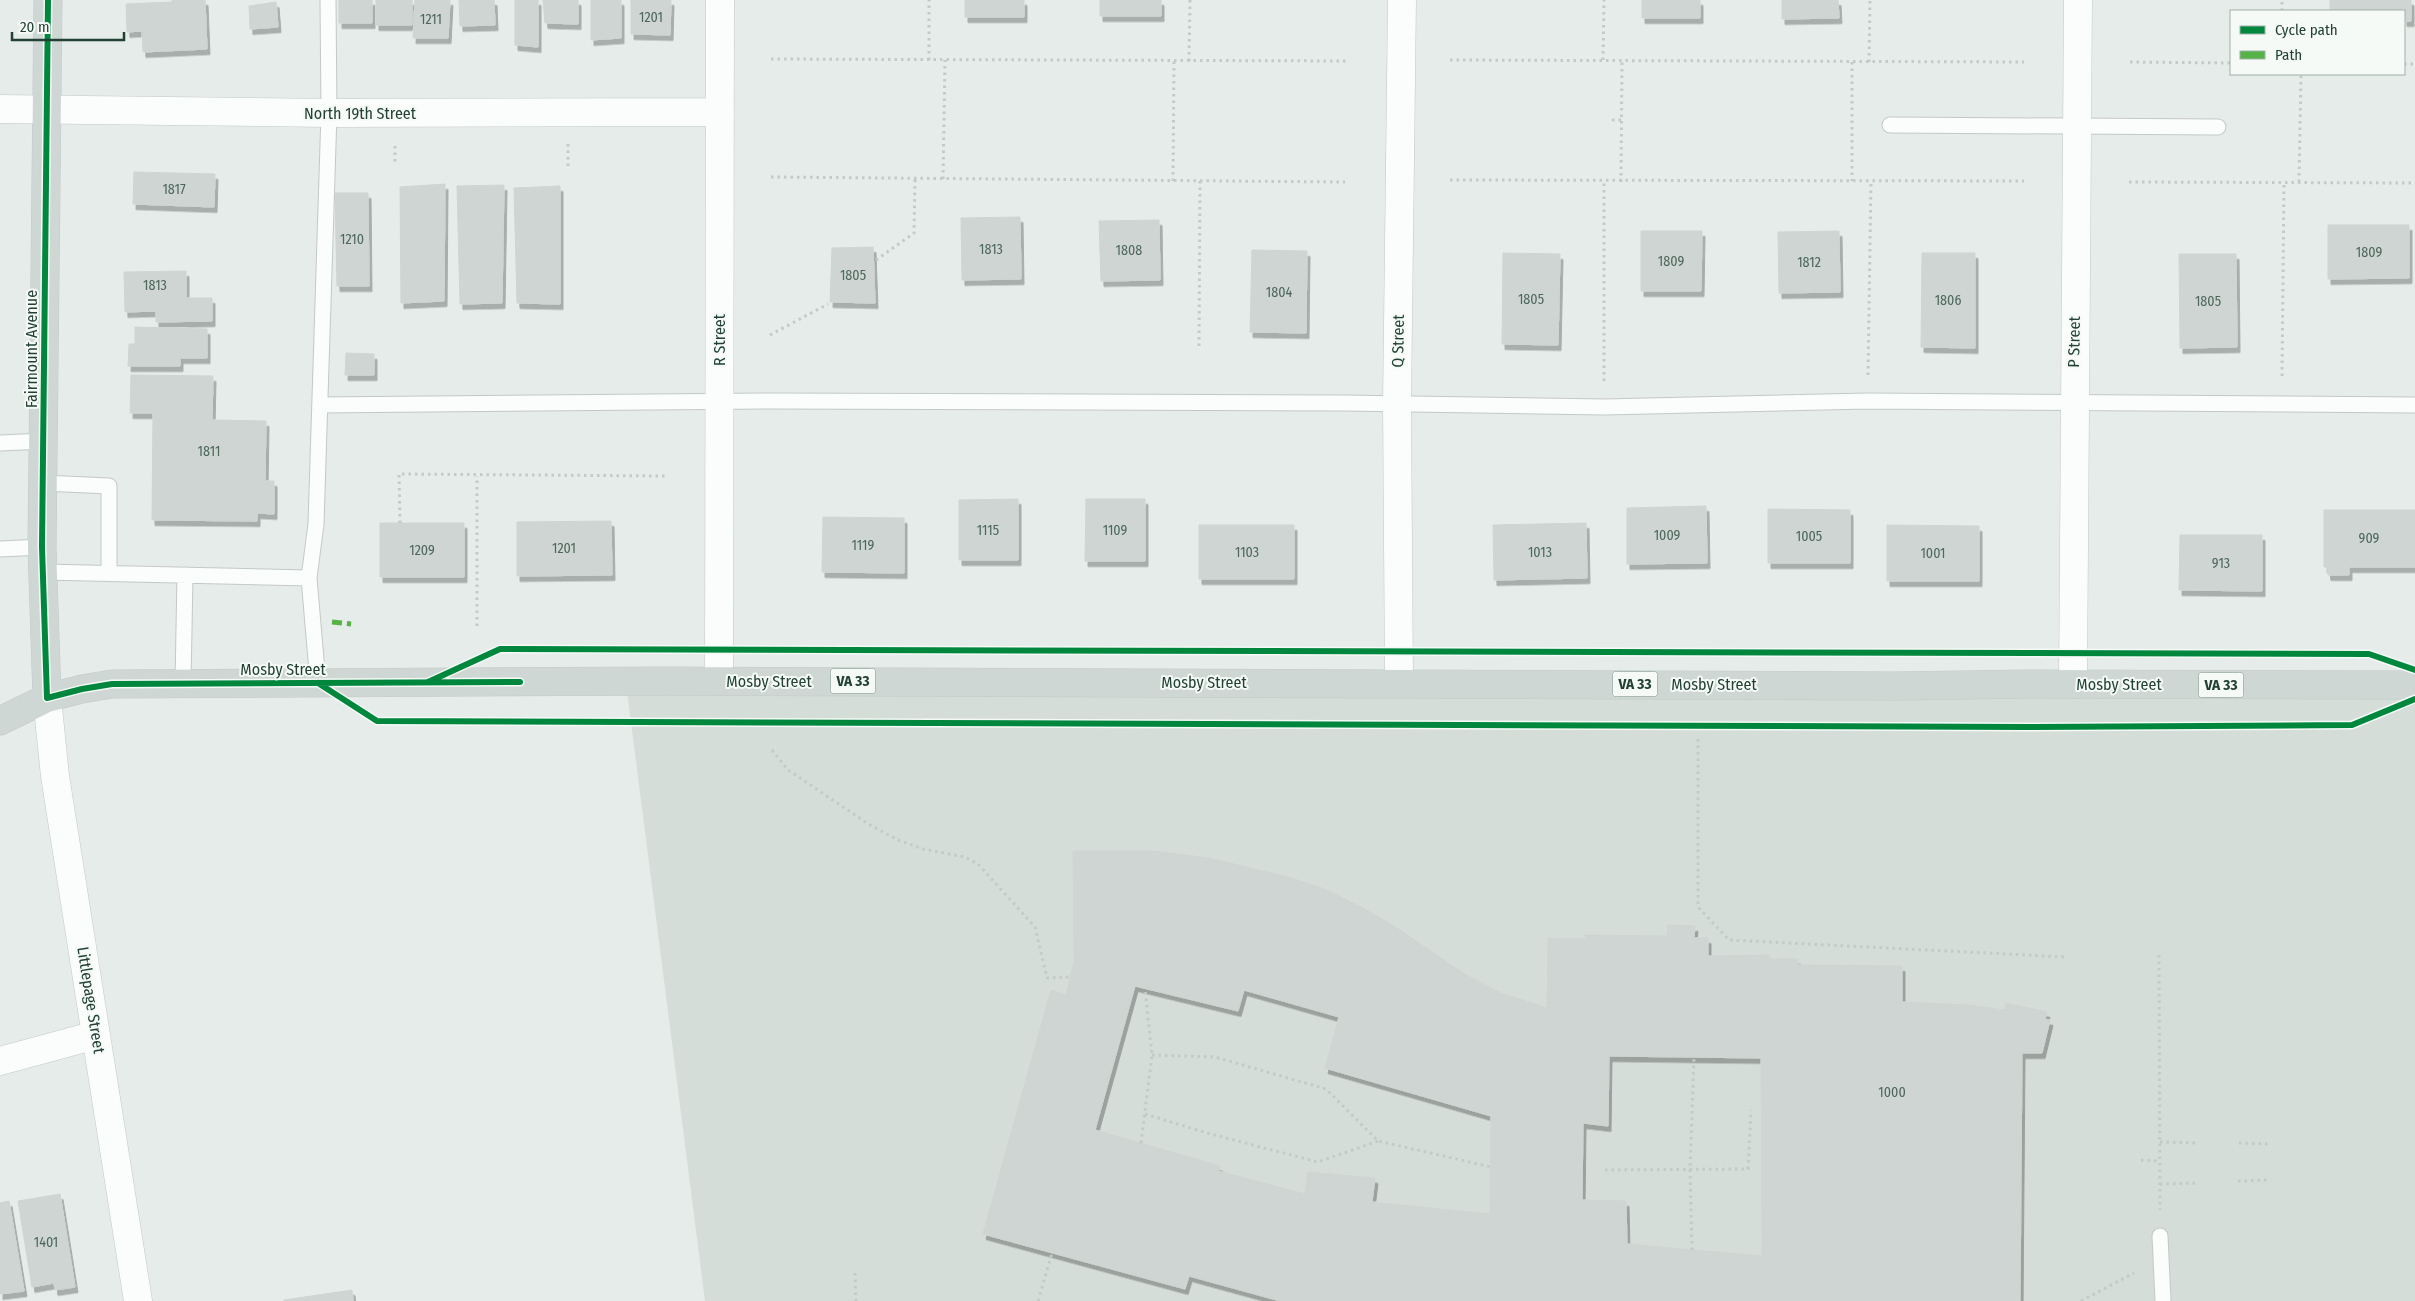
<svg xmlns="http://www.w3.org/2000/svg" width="2415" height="1301" font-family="'Fira Sans Condensed',sans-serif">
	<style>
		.built { fill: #d4ddd8 }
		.building { fill: #ced5d2; stroke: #cfd5d2; fill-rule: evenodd; filter: url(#shadow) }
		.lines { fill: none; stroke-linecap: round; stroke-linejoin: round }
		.lane-casing { stroke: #c3c9c6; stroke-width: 17 }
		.street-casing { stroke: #c3c9c6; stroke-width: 29 }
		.primary-casing { stroke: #c2cbc7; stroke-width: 29 }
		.path { stroke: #c2cbc6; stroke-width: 3; stroke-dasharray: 2.5 4; stroke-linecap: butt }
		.lane { stroke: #fbfcfc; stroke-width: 15 }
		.street { stroke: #fbfcfc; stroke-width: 28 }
		.primary { stroke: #ced7d3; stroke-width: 28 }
		.quiet { stroke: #55b346; stroke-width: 5; stroke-dasharray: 10 5; stroke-linecap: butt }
		.cycleway-casing { stroke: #f5faf7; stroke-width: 9 }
		.cycleway { stroke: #00873e; stroke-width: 6 }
		.labels { text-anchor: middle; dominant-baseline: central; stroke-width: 4; stroke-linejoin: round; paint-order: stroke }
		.number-label { font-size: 14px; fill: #4e675c }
		.shield { fill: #f5faf7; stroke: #61786e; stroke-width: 1 }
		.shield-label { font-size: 15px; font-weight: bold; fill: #224134 }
		.street-label { font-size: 16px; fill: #224134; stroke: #f5faf7 }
	</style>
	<defs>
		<filter id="shadow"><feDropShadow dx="3" dy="5.5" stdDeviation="0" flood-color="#0004"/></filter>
	</defs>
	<rect width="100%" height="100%" fill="#e6ece9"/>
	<path class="built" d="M 626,683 L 2415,685 L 2415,1301 L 705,1301 Z"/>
	<path class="building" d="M 172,0 L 205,0 L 207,49 L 143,52 L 142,31 L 127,32 L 126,4 L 172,2 Z
		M 339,0 L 372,0 L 372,23 L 339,23 Z
		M 376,0 L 412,0 L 412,25 L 376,25 Z
		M 415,0 L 450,0 L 448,38 L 413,38 Z
		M 459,0 L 494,0 L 495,25 L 460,26 Z
		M 515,0 L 538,0 L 538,47 L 515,45 Z
		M 543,0 L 578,0 L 578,24 L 545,23 Z
		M 591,0 L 621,0 L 621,38 L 591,40 Z
		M 631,0 L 671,0 L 670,35 L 631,34 Z
		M 965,0 L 1024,0 L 1024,17 L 965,17 Z
		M 1100,0 L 1161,0 L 1161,16 L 1100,16 Z
		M 1642,0 L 1700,0 L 1700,18 L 1642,18 Z
		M 1782,0 L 1838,0 L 1839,18 L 1782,19 Z
		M 2330,0 L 2411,0 L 2411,21 L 2404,21 L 2404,11 L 2330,11 Z
		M 276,2 L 278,27 L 250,29 L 249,6 Z
		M 134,172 L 215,174 L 214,207 L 133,204 Z
		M 445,184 L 444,301 L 401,303 L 400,187 Z
		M 504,185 L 502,303 L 460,304 L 457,186 Z
		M 560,186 L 560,304 L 517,303 L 514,188 Z
		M 335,193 L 368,193 L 369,286 L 337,286 Z
		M 1020,217 L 1021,279 L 962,280 L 961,218 Z
		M 1159,220 L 1160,280 L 1101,281 L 1099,221 Z
		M 2328,225 L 2409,225 L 2409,278 L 2328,279 Z
		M 1641,231 L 1702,231 L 1701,291 L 1641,291 Z
		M 1839,231 L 1840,292 L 1779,293 L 1778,232 Z
		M 873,247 L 875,303 L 830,302 L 832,248 Z
		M 1252,250 L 1307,251 L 1306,333 L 1250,332 Z
		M 1503,253 L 1560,254 L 1558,345 L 1502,344 Z
		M 1922,253 L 1975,253 L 1975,348 L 1921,347 Z
		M 2179,254 L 2236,254 L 2237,347 L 2180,348 Z
		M 186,271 L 186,298 L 212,298 L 212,321 L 156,322 L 156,311 L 125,312 L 124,272 Z
		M 135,327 L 207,329 L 207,358 L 180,358 L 180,366 L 128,366 L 129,344 L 135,344 Z
		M 346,353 L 374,354 L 374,375 L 345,375 Z
		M 131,375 L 213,376 L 212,420 L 266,421 L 265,481 L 274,481 L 274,514 L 257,513 L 257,521 L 152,520 L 153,413 L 130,413 Z
		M 1018,499 L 1018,560 L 959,560 L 959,500 Z
		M 1086,499 L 1145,499 L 1145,561 L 1085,561 Z
		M 1706,506 L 1707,563 L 1627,564 L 1627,508 Z
		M 1768,509 L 1850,510 L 1850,563 L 1768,563 Z
		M 2324,510 L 2415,510 L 2415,567 L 2324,567 Z
		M 823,517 L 904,518 L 904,573 L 822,572 Z
		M 611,521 L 612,575 L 517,576 L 517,522 Z
		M 380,523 L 464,523 L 464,577 L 380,577 Z
		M 1586,523 L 1587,578 L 1494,580 L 1493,525 Z
		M 1199,525 L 1294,525 L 1294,579 L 1199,579 Z
		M 1887,525 L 1979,526 L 1979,581 L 1887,581 Z
		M 2180,535 L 2262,535 L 2262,591 L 2179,590 Z
		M 2327,567 L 2349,567 L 2349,575 L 2328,575 Z
		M 1073,851 L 1154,851 L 1209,858 L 1288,877 L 1322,888 L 1365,909 L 1400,930 L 1466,975 L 1501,993 L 1547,1008 L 1548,938 L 1586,939 L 1585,935 L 1667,936 L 1668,925 L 1695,926 L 1694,938 L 1708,938 L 1708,956 L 1769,955 L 1770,959 L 1798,959 L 1797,965 L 1902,966 L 1902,1002 L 1968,1005 L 2005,1010 L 2006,1003 L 2047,1012 L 2045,1019 L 2050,1020 L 2042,1053 L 2022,1053 L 2020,1301 L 1280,1301 L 1189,1276 L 1185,1289 L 983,1234 L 1051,990 L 1066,995 L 1074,962 ZM 1135,986 L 1238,1011 L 1244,990 L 1339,1017 L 1325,1068 L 1491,1116 L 1490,1214 L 1372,1202 L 1375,1178 L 1308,1172 L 1305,1194 L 1218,1171 L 1220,1166 L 1095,1130 ZM 1609,1056 L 1761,1058 L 1762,1256 L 1627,1244 L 1626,1201 L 1582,1200 L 1583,1123 L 1608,1126 Z
		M 60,1194 L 75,1287 L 55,1290 L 54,1283 L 32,1287 L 18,1201 Z
		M 9,1201 L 24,1291 L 0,1294 L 0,1203 Z
		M 352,1290 L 353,1301 L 284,1301 L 284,1300 Z"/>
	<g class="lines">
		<defs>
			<path id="lane" d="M 1890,125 L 2218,127
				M 320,405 L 769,401 L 1344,403 L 1604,407 L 1868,401 L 2415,405
				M 0,443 L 44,441
				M 43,483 L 109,486 L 109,573
				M 0,549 L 42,547
				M 42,572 L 309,578 L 318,683
				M 309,578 L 316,524 L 329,113 L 328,0
				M 183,683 L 185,575
				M 2160,1236 L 2163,1301"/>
			<path id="street" d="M 0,109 L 329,113 L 720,112
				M 719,681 L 720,0
				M 1399,682 L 1397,404 L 1402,0
				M 2073,684 L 2078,0
				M 47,698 L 55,776 L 138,1301
				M 0,1061 L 96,1035"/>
			<path id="primary" d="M 47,698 L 42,547 L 48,0
				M 0,721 L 47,698 L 82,689 L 112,684 L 669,681 L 1895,686 L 2029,684 L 2415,685"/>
		</defs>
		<use href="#lane" class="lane-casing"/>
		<use href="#street" class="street-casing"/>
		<use href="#primary" class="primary-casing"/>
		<path class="path" d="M 2282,11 L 2282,0
			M 771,59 L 1346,61
			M 929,60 L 929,0
			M 1450,60 L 2024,62
			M 1603,60 L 1604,0
			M 1189,61 L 1190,0
			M 1852,62 L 1852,181
			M 1869,62 L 1870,0
			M 2130,62 L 2231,63
			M 2404,64 L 2415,64
			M 1612,120 L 1622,120
			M 568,144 L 568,166
			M 395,146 L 395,163
			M 771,177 L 1345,182
			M 943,179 L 945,60
			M 1450,180 L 2024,181
			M 1173,181 L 1174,61
			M 1621,182 L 1622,61
			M 2129,182 L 2415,183
			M 2299,182 L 2301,74
			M 876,260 L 914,233 L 915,178
			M 770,335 L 828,304
			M 1199,346 L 1200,181
			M 1868,375 L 1871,181
			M 2282,376 L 2284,182
			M 1604,381 L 1604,182
			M 400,523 L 399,474 L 665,476
			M 477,626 L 477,476
			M 1698,739 L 1698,907 L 1729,940 L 2066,957
			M 772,750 L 788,770 L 870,825 L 898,840 L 923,849 L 965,857 L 978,864 L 1035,927 L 1047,978 L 1069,977
			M 2159,955 L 2160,1210
			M 1152,1055 L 1215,1057 L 1326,1089 L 1378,1141 L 1491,1167
			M 1145,1114 L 1207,1133 L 1318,1162 L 1378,1141
			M 2160,1142 L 2198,1143
			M 1141,1143 L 1152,1055 L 1145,989
			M 2239,1143 L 2269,1144
			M 2141,1160 L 2160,1161
			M 1605,1170 L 1748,1169 L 1751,1110
			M 2238,1181 L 2269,1180
			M 2160,1184 L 2199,1183
			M 1692,1250 L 1690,1170 L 1694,1057
			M 855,1273 L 856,1301
			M 1038,1301 L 1052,1253
			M 2081,1301 L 2134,1273"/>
		<use href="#lane" class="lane"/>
		<use href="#street" class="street"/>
		<use href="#primary" class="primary"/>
		<path class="quiet" d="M 332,622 L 351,624"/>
		<defs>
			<path id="cycleway" d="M 48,0 L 42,547 L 47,698 L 82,689 L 112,684 L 520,682
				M 428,682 L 500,649 L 2369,654 L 2415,670
				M 318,683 L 377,721 L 2027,727 L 2352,725 L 2415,699"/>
		</defs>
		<use href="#cycleway" class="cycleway-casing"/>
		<use href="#cycleway" class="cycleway"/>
	</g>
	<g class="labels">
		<g class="number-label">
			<text x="651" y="17">1201</text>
			<text x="431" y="19">1211</text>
			<text x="174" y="189">1817</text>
			<text x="352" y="239">1210</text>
			<text x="991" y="249">1813</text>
			<text x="1129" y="250">1808</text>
			<text x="2369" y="252">1809</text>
			<text x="1671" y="261">1809</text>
			<text x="1809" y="262">1812</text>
			<text x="853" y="275">1805</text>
			<text x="155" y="285">1813</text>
			<text x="1279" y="292">1804</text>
			<text x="1531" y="299">1805</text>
			<text x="1948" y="300">1806</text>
			<text x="2208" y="301">1805</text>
			<text x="209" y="451">1811</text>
			<text x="988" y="530">1115</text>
			<text x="1115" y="530">1109</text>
			<text x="1667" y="535">1009</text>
			<text x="1809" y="536">1005</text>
			<text x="2369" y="538">909</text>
			<text x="863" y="545">1119</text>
			<text x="564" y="548">1201</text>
			<text x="422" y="550">1209</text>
			<text x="1247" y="552">1103</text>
			<text x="1540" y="552">1013</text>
			<text x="1933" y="553">1001</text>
			<text x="2221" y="563">913</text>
			<text x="1892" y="1092">1000</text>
			<text x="46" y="1242">1401</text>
		</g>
		<g class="shield">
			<rect x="830.5" y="668.5" width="45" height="25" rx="4"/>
			<rect x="1612.5" y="671.5" width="45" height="25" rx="4"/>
			<rect x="2198.5" y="672.5" width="45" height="25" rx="4"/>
		</g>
		<g class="shield-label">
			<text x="853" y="681">VA 33</text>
			<text x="1635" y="684">VA 33</text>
			<text x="2221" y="685">VA 33</text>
		</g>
		<g class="street-label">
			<text x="360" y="113">North 19th Street</text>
			<text transform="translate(719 340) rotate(-90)">R Street</text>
			<text transform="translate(1398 341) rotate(-89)">Q Street</text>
			<text transform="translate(2074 342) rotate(-89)">P Street</text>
			<text transform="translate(31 349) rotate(-90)">Fairmount Avenue</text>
			<text x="283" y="669">Mosby Street</text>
			<text x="769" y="681">Mosby Street</text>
			<text x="1204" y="682">Mosby Street</text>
			<text x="1714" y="684">Mosby Street</text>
			<text x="2119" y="684">Mosby Street</text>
			<text transform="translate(91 1000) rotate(81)">Littlepage Street</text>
		</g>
	</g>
	<rect x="2230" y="10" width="175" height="65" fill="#f5faf7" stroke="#a1b0a9"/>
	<rect x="2240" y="26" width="25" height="8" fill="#00873e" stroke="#a1b0a9"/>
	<text x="2275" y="35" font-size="15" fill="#224134">Cycle path</text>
	<rect x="2240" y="51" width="25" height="8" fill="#55b346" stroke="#a1b0a9"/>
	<text x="2275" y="60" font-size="15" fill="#224134">Path</text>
	<path d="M12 32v8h112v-8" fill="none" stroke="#224134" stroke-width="2.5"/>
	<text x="20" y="32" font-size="15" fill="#224134" stroke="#f5faf7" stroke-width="4" paint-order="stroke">20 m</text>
</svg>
